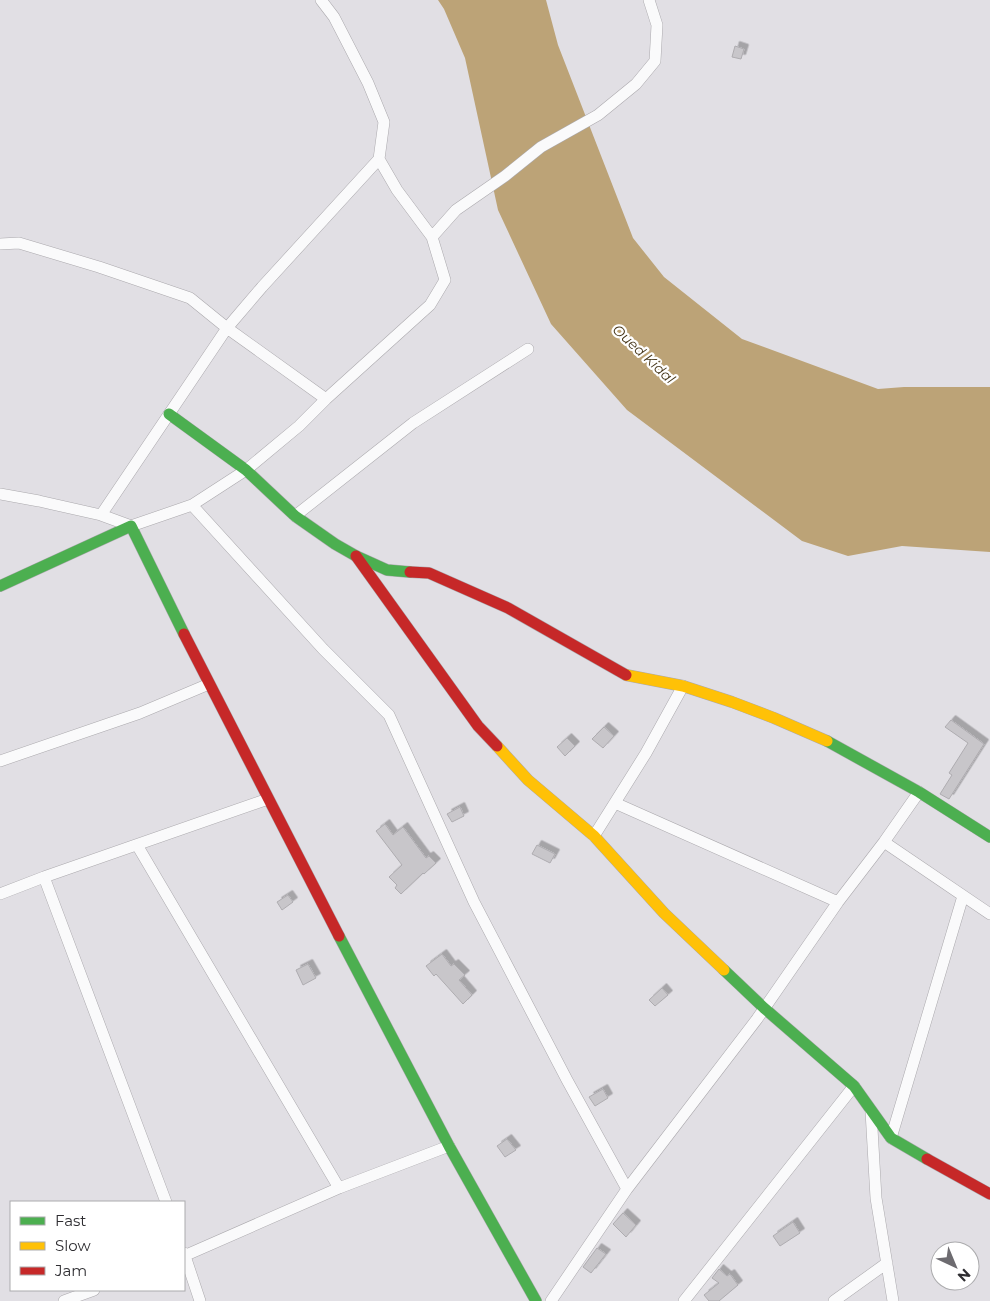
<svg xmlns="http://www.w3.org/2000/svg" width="990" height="1301" font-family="Montserrat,sans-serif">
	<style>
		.water { fill: #bca377 }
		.building { fill: #c8c6ca; stroke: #aeacb0; filter: url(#shadow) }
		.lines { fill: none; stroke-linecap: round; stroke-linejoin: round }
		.street-casing { stroke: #aba9ad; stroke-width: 12 }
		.fast-casing { stroke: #aba9ad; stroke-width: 12 }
		.slow-casing { stroke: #aba9ad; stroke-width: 12 }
		.jam-casing { stroke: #aba9ad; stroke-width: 12 }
		.street { stroke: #fafafb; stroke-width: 11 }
		.fast { stroke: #4caf50; stroke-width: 11 }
		.slow { stroke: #ffc107; stroke-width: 11 }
		.jam { stroke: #c62828; stroke-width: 11 }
		.labels { text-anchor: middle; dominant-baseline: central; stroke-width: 4.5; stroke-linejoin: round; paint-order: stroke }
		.water-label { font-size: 14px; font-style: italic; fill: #443417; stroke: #fff }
	</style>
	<defs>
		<filter id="shadow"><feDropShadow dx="4.5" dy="-4.5" stdDeviation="0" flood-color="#0004"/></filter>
	</defs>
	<rect width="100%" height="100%" fill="#e1dfe4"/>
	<path class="water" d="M 438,0 L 546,0 L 558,45 L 633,238 L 664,277 L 742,339 L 878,389 L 904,387 L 990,387 L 990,552 L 902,546 L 848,556 L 802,541 L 627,410 L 551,324 L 498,210 L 465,58 L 444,9 Z"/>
	<path class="building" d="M 735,46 L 744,49 L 741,59 L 732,57 Z
		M 951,720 L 984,744 L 949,799 L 940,794 L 952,775 L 949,773 L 968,743 L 945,727 Z
		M 604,727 L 614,736 L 603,748 L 592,739 Z
		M 567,738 L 575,746 L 565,756 L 557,747 Z
		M 460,807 L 464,816 L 452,822 L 447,814 Z
		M 385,824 L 393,835 L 403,827 L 426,858 L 429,856 L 436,863 L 424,874 L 423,873 L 401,894 L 395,888 L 397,885 L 389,877 L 402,865 L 376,831 Z
		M 537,845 L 555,854 L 550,863 L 532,854 Z
		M 288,895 L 293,902 L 282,910 L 277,902 Z
		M 442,954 L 451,966 L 454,964 L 465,975 L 459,980 L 472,995 L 463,1004 L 436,974 L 434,976 L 426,966 Z
		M 308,964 L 316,978 L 303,985 L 296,970 Z
		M 662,988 L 668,995 L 655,1006 L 649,1000 Z
		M 603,1089 L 608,1098 L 595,1106 L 589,1097 Z
		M 507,1139 L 516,1150 L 505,1157 L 497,1146 Z
		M 623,1213 L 636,1225 L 626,1237 L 613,1224 Z
		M 793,1222 L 800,1233 L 780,1246 L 773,1236 Z
		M 597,1248 L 606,1254 L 591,1273 L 583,1267 Z
		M 719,1269 L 727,1276 L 730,1274 L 738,1285 L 719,1301 L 709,1301 L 704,1295 L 719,1283 L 712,1278 Z"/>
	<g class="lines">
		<defs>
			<path id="street" d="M 432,237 L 456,210 L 505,176 L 541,147 L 598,115 L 636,84 L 655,61 L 657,25 L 649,0
				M 0,244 L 19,243 L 99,267 L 190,298 L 227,328 L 326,399
				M 0,494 L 39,501 L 101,515 L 131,526 L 192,505 L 246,470 L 299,426 L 326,399 L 430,305 L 445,280 L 432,237 L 397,190 L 379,159
				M 192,505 L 323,649 L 389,715 L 474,902 L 567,1080 L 627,1189
				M 101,515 L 227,328 L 262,287 L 379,159 L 384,122 L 368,83 L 334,17 L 321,0
				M 295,516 L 413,423 L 528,349
				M 0,761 L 140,713 L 209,684
				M 615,803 L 838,902
				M 594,836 L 646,753 L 683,686
				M 884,842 L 990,914
				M 137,845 L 339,1188
				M 44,877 L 166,1202
				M 0,894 L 44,877 L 268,799
				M 871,1111 L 876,1198 L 893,1301
				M 891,1138 L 963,896
				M 184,1253 L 200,1301
				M 184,1256 L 339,1188 L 449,1146
				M 64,1301 L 94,1290
				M 551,1301 L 627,1189 L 757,1019 L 838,902 L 884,842 L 919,792
				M 684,1301 L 854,1086
				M 834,1301 L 887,1263"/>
			<path id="fast" d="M 169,414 L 246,470 L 295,516 L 335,544 L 356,556 L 387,570 L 410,572
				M 0,586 L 131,526 L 184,634
				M 827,741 L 919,792 L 990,837
				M 339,936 L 449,1146 L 536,1301
				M 724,970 L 764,1008 L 854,1086 L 891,1138 L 927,1159"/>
			<path id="slow" d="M 626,675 L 683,686 L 732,702 L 774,718 L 827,741
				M 497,746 L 528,780 L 594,836 L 664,913 L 724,970"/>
			<path id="jam" d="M 356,556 L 478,726 L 497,746
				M 410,572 L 429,573 L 508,608 L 626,675
				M 184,634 L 339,936
				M 927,1159 L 990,1194"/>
		</defs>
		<use href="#street" class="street-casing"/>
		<use href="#fast" class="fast-casing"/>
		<use href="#slow" class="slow-casing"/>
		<use href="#jam" class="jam-casing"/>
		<use href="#street" class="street"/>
		<use href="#fast" class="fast"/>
		<use href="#slow" class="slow"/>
		<use href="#jam" class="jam"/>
	</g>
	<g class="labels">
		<g class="water-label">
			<text transform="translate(644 354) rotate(43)">Oued Kidal</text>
		</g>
	</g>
	<rect x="10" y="1201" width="175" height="90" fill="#ffffff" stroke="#ababad"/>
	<rect x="20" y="1217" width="25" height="8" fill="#4caf50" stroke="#ababad"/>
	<text x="55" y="1226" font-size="15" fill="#2e2d31">Fast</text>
	<rect x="20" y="1242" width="25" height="8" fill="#ffc107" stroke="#ababad"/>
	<text x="55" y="1251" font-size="15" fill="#2e2d31">Slow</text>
	<rect x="20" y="1267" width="25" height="8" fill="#c62828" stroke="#ababad"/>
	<text x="55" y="1276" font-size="15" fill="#2e2d31">Jam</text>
	<g transform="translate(955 1266) rotate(136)"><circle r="24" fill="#ffffff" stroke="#ababad"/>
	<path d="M0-4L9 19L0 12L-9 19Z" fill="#6d6b70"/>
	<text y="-8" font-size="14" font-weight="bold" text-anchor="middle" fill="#2e2d31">N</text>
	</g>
</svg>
